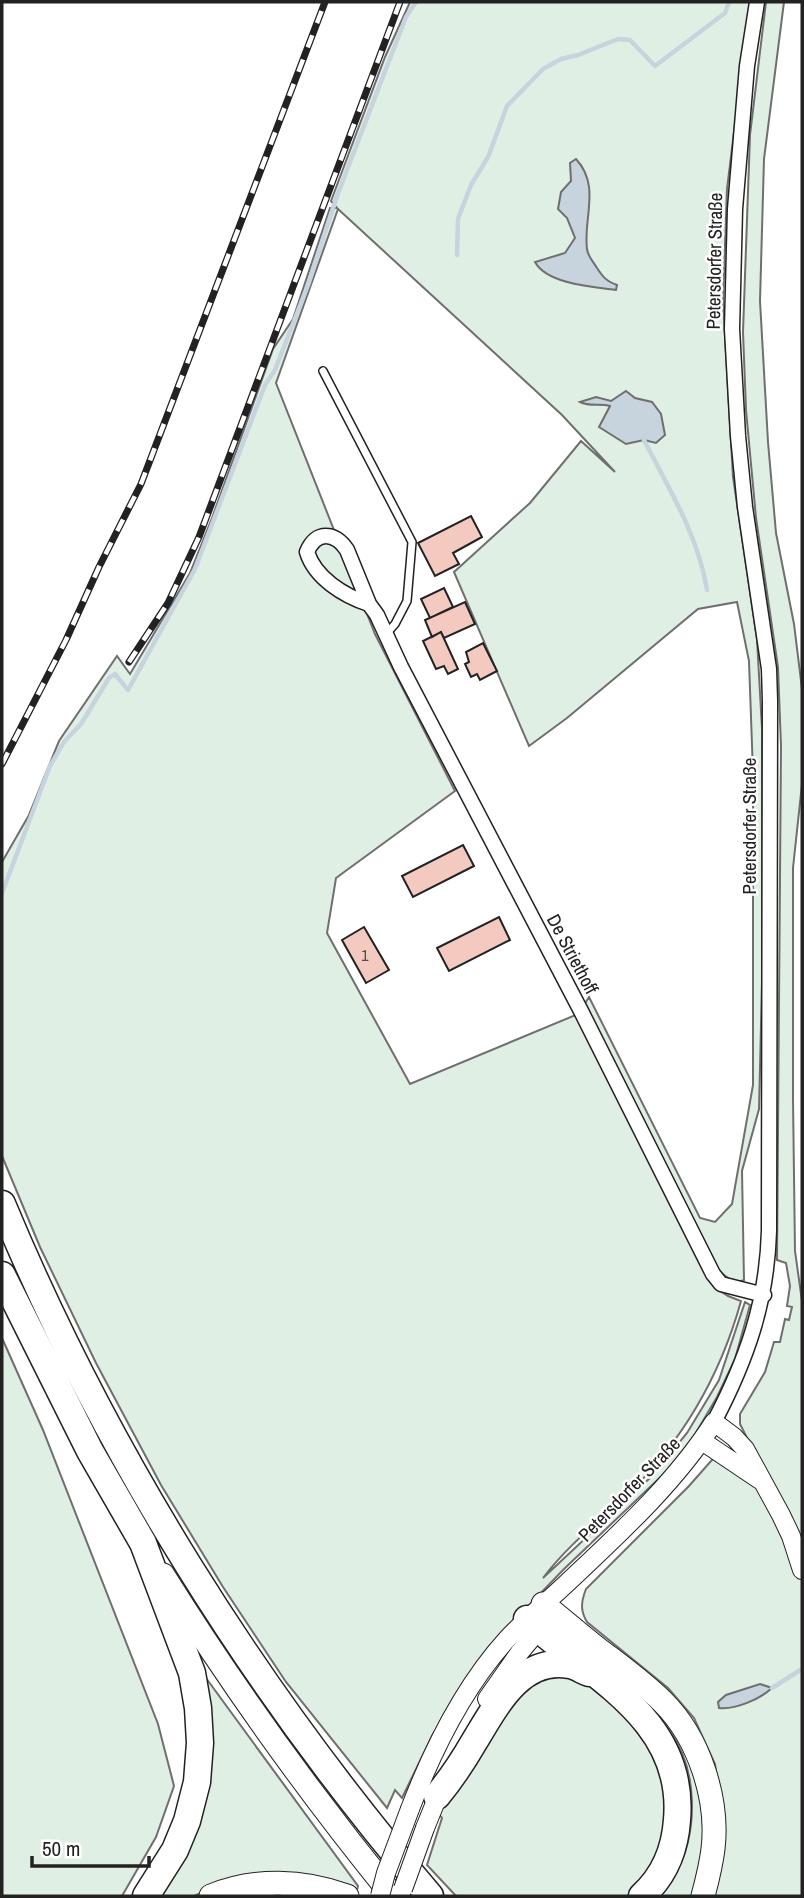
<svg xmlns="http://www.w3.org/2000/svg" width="804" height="1898" font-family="'Archivo Narrow',sans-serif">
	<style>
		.green { fill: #e0efe3; stroke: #6f6f6f; stroke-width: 2 }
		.water { fill: #c7d3dd; stroke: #6f6f6f; stroke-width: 2 }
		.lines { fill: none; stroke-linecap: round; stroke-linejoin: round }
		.stream { stroke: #c7d3dd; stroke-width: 4.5 }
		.building { fill: #f3c9c0; stroke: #222; stroke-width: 2 }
		.service-casing { stroke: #222; stroke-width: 10 }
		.minor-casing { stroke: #222; stroke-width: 17 }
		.tertiary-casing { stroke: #222; stroke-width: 20 }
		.trunk-casing { stroke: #222; stroke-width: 25 }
		.motorway-casing { stroke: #222; stroke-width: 29 }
		.service { stroke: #fff; stroke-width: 7 }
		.minor { stroke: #fff; stroke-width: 14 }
		.tertiary { stroke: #fff; stroke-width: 18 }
		.trunk { stroke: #fff; stroke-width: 23 }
		.motorway { stroke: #fff; stroke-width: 26 }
		.rail-casing { stroke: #222; stroke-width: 7 }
		.rail { stroke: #fff; stroke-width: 4.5; stroke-dasharray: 13; stroke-linecap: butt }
		.tertiary-bridge-casing { stroke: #222; stroke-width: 20; stroke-linecap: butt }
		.tertiary-bridge { stroke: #fff; stroke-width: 18 }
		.labels { text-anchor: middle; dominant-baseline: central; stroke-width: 5; stroke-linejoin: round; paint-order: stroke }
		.number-label { font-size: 16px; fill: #564c4a }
		.street-label { font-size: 19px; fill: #222; stroke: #fff }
	</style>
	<rect width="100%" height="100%" fill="#fff"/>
	<path class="green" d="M 410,2 L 750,2 L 727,189 L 723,301 L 733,477 L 757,639 L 762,729 L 762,984 L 759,1109 L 742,1171 L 744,1280 C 733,1285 724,1275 716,1268 L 584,1005 L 589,997 L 700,1218 L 715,1222 L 732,1204 L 753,1085 L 753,773 L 749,661 L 737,602 L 698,609 L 567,718 L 529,746 L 454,572 L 530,503 L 581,441 L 615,472 L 562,415 L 338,209 L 276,383 L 375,634 L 455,791 L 336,878 L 327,933 L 410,1084 L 578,1014 L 716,1288 L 728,1296 L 741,1301 C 720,1377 683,1441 626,1496 C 598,1522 566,1547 543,1578 L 652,1476 L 687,1433 L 719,1380 L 745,1302 L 750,1305 L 735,1359 L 717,1397 L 694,1436 L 670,1468 L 564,1569 L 507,1628 L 433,1734 L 402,1798 L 395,1790 L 387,1808 L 286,1682 L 223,1587 L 161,1485 L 96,1363 L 40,1247 L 2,1156 L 2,862 L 29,815 L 59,741 L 117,656 L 130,674 L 190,573 L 212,518 L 273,349 L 293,319 L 330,208 L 337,208 L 331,201 L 385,57 Z
		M 766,2 L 784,2 L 764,159 L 760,301 L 768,442 L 776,533 L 794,624 L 802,689 L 802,784 L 793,868 L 793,1099 L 795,1251 L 802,1301 L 802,1547 L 740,1424 L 740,1414 L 765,1372 L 774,1342 L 780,1342 L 785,1319 L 789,1320 L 792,1307 L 787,1306 L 790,1286 L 786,1263 L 777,1260 L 781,746 L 778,667 L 756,518 L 746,410 L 743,332 L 750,135 Z
		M 2,1338 L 43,1430 L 158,1724 L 174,1786 L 156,1837 L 122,1896 L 2,1896 Z
		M 718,1453 L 760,1481 L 802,1570 L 802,1896 L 714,1896 L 723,1815 L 715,1764 L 694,1718 L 668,1688 L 587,1622 C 580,1610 581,1602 586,1589 L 689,1486 Z
		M 572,1635 L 646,1696 L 690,1753 L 707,1826 L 696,1896 L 659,1896 C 664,1889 671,1882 675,1874 C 699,1832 698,1769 669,1730 C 642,1694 605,1665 572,1635 Z
		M 545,1675 L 584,1678 L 644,1731 L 670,1798 L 657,1861 L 630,1896 L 456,1896 L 427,1865 L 442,1818 L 438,1813 L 506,1702 Z
		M 206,1678 L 358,1886 L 356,1894 L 203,1892 L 194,1896 L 157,1896 L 170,1877 Z"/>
	<path class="water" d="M 576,159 C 601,186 583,218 587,249 C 588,257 593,261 597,268 C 603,277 606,281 617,285 L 616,290 C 593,287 547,284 535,262 L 565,253 L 575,238 L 567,218 L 558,209 L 561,192 L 571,181 L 570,163 Z
		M 626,391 L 635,398 L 652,402 L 661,414 L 665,435 L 656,443 L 644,440 L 626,444 L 599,427 L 610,406 C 600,403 590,407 580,402 L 596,397 L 611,401 Z
		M 760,1684 L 772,1688 C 760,1699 735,1710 719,1708 L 718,1702 L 726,1695 Z"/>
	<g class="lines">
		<path class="stream" d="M 457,255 L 458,219 L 471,185 L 488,157 L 507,106 L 543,69 L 561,59 L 578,55 L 618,39 L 630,40 L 655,66 L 725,13 L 729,2
			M 644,440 C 669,489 698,535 707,590
			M 2,893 L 50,766 L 64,742 L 81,724 L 109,678 L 115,674 L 128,690 L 195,569 L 265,385 L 275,370 L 308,285 L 337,196 L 406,17 L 416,2
			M 772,1688 L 802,1669"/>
	</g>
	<path class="building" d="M 471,516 L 482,537 L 453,553 L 459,564 L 435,576 L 418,543 Z
		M 444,588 L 453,607 L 430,618 L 421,599 Z
		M 465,602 L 475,624 L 444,638 L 441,632 L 432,637 L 425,620 Z
		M 441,632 L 458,669 L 448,674 L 444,666 L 436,669 L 423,641 Z
		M 483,643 L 497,671 L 480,680 L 477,674 L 471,677 L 465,664 L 469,662 L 466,652 Z
		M 463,845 L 474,866 L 413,897 L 402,876 Z
		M 499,917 L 510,940 L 449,971 L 437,948 Z
		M 364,927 L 389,970 L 366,983 L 342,940 Z"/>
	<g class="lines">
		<defs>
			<path id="service" d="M 323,371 L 412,542 L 407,601 L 395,624 L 386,634"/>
			<path id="minor" d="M 369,604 C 344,596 315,578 307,552 C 316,530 335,532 347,550 L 369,604 L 377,615 L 401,667 L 581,1011 L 713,1274 L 721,1284 L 764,1295
				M 714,1422 C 747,1359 767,1302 769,1231 L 770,701 L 769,669 L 745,507 L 738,436 L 732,329 L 735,209 L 747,66 L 757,2"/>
			<path id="tertiary" d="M 702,1441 L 760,1480
				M 487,1699 L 520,1652 L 546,1621
				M 410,1809 C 433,1749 465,1685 508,1638 C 527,1618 547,1602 567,1583 C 620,1533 675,1483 714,1422 L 734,1437 L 745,1449 L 781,1515 L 791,1536 L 802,1570
				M 425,1828 L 442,1786"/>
			<path id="trunk" d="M 163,1575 C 233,1687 310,1794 393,1896
				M 543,1604 C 561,1618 579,1634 597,1648 C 619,1665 643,1682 663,1702 C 699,1738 719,1799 713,1849 C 711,1865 707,1881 703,1896
				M 211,1896 C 255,1878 303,1880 347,1896"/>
			<path id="motorway" d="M 2,1204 C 106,1454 255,1691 430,1896
				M 2,1275 L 90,1451 L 143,1543 L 192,1673 L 198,1708 L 200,1743 L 197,1782 L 187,1821 L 175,1850 L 146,1896
				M 527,1619 C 591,1677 686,1719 677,1820 C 675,1849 664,1876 642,1896
				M 437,1796 C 451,1779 463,1761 474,1742 C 495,1708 520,1656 569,1665 C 576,1666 583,1671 589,1673"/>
		</defs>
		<use href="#service" class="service-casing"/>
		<use href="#minor" class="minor-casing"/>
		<use href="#tertiary" class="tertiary-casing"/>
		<use href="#trunk" class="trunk-casing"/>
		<use href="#motorway" class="motorway-casing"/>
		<use href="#service" class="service"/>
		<use href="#minor" class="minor"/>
		<use href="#tertiary" class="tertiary"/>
		<use href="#trunk" class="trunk"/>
		<use href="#motorway" class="motorway"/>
		<defs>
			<path id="rail" d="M 129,662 L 168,603 L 199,537 L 400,2
				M 2,764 L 66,640 L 99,567 L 141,484 L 325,2"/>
		</defs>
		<use href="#rail" class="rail-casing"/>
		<use href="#rail" class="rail"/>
		<defs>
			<path id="tertiary-bridge" d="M 403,1889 L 425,1828
				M 380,1896 L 386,1873 L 410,1809"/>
		</defs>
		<use href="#tertiary-bridge" class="tertiary-bridge-casing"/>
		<use href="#tertiary-bridge" class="tertiary-bridge"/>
	</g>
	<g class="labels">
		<g class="number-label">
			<text x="365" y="955">1</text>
		</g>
		<g class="street-label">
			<text transform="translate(714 261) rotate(-89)">Petersdorfer Straße</text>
			<text transform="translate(749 826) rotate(-90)">Petersdorfer Straße</text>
			<text transform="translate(573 954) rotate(62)">De Striethoff</text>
			<text transform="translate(629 1489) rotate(-46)">Petersdorfer Straße</text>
		</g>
	</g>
	<rect width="804" height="1898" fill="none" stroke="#222222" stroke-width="7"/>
	<path d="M32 1856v10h117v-10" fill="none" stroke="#222222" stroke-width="3.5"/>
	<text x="42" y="1856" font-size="21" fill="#222222" stroke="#ffffff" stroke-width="5" paint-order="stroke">50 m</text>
</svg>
